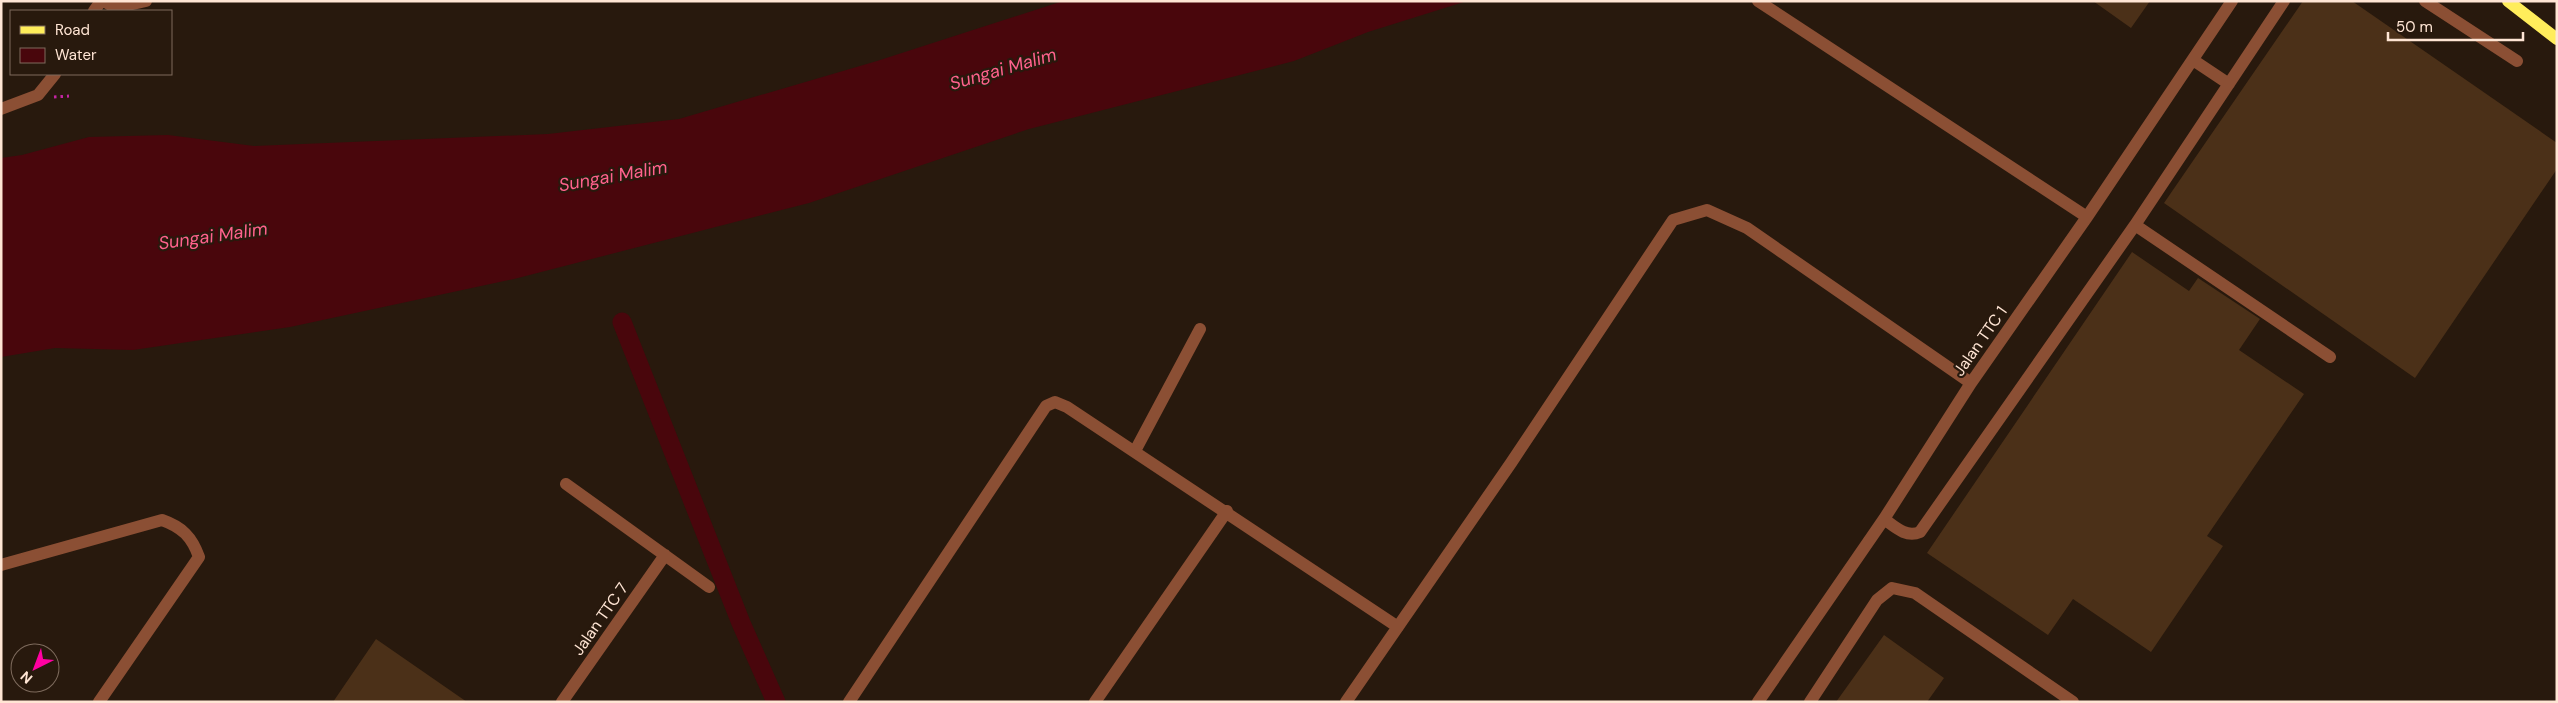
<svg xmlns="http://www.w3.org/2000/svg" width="2558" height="703" font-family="'DM Sans',sans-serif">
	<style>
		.water { fill: #49060c }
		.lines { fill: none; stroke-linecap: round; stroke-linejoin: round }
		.canal { stroke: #49060c; stroke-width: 19 }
		.building { fill: #4b3018 }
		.path { stroke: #c325a2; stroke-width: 3; stroke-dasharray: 2.5 4; stroke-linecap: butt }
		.minor { stroke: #8b4f34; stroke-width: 12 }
		.major { stroke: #ffed5b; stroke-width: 12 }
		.labels { text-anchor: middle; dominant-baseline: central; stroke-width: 4.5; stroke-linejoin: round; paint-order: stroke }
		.street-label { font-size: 16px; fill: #ffe5d4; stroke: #28190d }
		.water-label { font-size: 18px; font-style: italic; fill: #ff628d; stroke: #28190d }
	</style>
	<rect width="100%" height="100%" fill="#28190d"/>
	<path class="water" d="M 1063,1 L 1467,1 L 1368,32 L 1294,61 L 1029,129 L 809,203 L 514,279 L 290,327 L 133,350 L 55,348 L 1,357 L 1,158 L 22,155 L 89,137 L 168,135 L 254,146 L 548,134 L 679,119 L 877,61 Z"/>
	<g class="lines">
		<path class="canal" d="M 622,322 L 741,623 L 776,702"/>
	</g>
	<path class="building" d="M 2093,1 L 2150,1 L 2131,28 Z
		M 2303,1 L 2352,1 L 2557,143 L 2557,169 L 2415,378 L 2164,203 Z
		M 2132,252 L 2189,291 L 2198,278 L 2260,319 L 2239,350 L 2304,394 L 2207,536 L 2223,546 L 2151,652 L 2073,599 L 2048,635 L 1927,553 Z
		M 1884,635 L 1944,678 L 1927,702 L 1836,702 Z
		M 376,639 L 467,702 L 333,702 Z"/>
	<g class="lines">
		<path class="path" d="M 54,97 L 69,96"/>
		<path class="minor" d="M 104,1 L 115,8 L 146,1
			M 1758,1 L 2087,217
			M 2284,1 L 2135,225 L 2330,357
			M 2425,1 L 2517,61
			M 94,11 L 101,1
			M 2193,60 L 2229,84
			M 1,109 L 38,95 L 55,74
			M 1135,451 L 1200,329
			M 566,484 L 709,587
			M 1884,519 C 1895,527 1906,538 1920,532 L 2135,225
			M 1,565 L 162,520 C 182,527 192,537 199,557 L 99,702
			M 562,702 L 665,555
			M 849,702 L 1046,406 L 1055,402 L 1067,407 L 1398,627
			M 1095,702 L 1227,511
			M 1346,702 L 1511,463 L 1673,220 L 1707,210 L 1747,228 L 1971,383
			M 1758,702 L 1884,519 L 1971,383 L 2087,217 L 2232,1
			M 1810,702 L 1877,600 L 1892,588 L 1915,593 L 2073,702"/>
		<path class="major" d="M 2508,1 L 2557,39"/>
	</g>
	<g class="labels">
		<g class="street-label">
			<text transform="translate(1980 341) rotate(-55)">Jalan TTC 1</text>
			<text transform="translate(600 619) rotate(-55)">Jalan TTC 7</text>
		</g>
		<g class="water-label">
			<text transform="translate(1003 69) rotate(-16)">Sungai Malim</text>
			<text transform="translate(613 176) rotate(-10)">Sungai Malim</text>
			<text transform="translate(213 236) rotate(-8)">Sungai Malim</text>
		</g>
	</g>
	<rect width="2558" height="703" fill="none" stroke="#ffe5d4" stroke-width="5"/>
	<rect x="10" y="10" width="162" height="65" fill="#28190d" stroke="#7e6b5d"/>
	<rect x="20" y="26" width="25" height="8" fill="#ffed5b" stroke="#7e6b5d"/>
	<text x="55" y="35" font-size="15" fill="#ffe5d4">Road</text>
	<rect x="20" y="48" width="25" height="15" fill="#49060c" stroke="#7e6b5d"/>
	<text x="55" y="60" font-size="15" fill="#ffe5d4">Water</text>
	<g transform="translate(35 668) rotate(222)"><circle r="24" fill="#28190d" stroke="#7e6b5d"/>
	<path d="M0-4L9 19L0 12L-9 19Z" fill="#ff00a2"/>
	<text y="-8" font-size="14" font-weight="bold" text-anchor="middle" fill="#ffe5d4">N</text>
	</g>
	<path d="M2388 32v8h135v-8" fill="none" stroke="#ffe5d4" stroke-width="2.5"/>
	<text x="2396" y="32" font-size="15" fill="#ffe5d4" stroke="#28190d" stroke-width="4" paint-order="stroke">50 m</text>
</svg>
